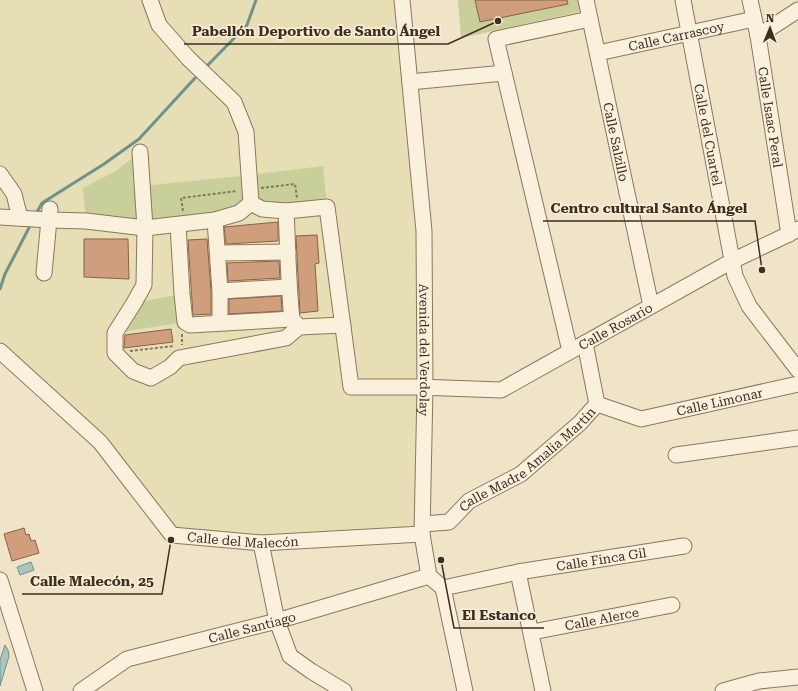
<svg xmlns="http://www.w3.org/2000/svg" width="798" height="691" font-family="'Roboto Serif',serif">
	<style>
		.farmland { fill: #e6deb5 }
		.green { fill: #c9cf9b }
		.water { fill: #a9c4bc; stroke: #6f938a }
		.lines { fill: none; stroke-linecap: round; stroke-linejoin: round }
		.stream { stroke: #6f938a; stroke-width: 3 }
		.building { fill: #cf9f7d; stroke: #8d5f41 }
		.minor-casing { stroke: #8d765c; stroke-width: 17 }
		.path { stroke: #8d765c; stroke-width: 2; stroke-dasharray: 3 2; stroke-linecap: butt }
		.minor { stroke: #faf1dc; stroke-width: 15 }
		.labels { text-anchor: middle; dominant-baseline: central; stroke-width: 3.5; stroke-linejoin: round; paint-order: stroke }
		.street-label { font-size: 13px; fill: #3d2e20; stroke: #f7eed8 }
		.leader { fill: none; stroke: #3d2e20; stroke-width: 1.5 }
		.callout-dot { fill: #3d2e20; stroke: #f7eed8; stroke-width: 1.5 }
		.callout-label { font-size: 14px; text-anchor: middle; font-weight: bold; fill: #3d2e20; stroke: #f7eed8; stroke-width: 3.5; stroke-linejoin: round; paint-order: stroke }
	</style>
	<rect width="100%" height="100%" fill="#f0e4c8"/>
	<path class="farmland" d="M 0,0 L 402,0 L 424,231 L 422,534 L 261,543 L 172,535 L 100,442 L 0,355 Z"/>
	<path class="green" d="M 458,0 L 585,0 L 584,11 L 461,38 Z
		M 140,152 L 143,186 L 250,175 L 323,166 L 327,207 L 262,209 L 215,220 L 86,221 L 83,188 L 116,171 Z
		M 182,294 L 185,322 L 115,333 L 134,303 Z"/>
	<path class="water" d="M 31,562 L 34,570 L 20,575 L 17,567 Z
		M 5,645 L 8,650 L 9,656 L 0,686 L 0,660 Z"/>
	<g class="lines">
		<path class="stream" d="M 205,68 L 247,25 L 256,0
			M 36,214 L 42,203 L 104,164 L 139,139 L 195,78
			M 0,289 L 5,274 L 31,224"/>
	</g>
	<path class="building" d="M 475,0 L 567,0 L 568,4 L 480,22 Z
		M 278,222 L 278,241 L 226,244 L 224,227 Z
		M 317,235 L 319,263 L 315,264 L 318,311 L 300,313 L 296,236 Z
		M 84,239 L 128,239 L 129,279 L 84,277 Z
		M 207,239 L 211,291 L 211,314 L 193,315 L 188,240 Z
		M 279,261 L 280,278 L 228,281 L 227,263 Z
		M 281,296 L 282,311 L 229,314 L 229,299 Z
		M 171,329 L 173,342 L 124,348 L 125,335 Z
		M 24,528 L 26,535 L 29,534 L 31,541 L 35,540 L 39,553 L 12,561 L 4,534 Z"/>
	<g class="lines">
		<defs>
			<g id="minor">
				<path id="s1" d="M 150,0 L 159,25 L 188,58 L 234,102 L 246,132 L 251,203 L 262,209 L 286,211 L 327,207 L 351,387 L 418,387 L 501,390 L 732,261 L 789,234 L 798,229"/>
				<path id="s2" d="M 402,0 L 424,231 L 425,388 L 422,534 L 429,576 L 443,588 L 465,691"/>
				<path id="s3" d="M 586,0 L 651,306"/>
				<path id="s4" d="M 683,0 L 735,276 L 749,306 L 798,370"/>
				<path id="s5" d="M 750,0 L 758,36 L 789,234"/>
				<path d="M 758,36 L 798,10"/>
				<path id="s6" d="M 598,53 L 754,19"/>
				<path d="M 410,82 L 504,73"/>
				<path d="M 0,174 L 14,194 L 20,218"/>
				<path d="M 251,203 L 239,213 L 215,220 L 145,228 L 144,285 L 134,303 L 115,333 L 115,353 L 133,371 L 151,378 L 170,367 L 179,358 L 286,338 L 299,327 L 343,325"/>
				<path d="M 286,211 C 288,247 288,283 292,319"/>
				<path d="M 0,217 L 50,220 L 86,221 L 145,228 L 140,152"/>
				<path d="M 215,220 L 220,291 L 220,323"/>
				<path d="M 178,225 L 182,294 L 185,322 L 190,325 L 292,319 L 299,327"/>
				<path d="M 218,253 L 288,252"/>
				<path d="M 44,273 L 50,209"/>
				<path d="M 220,291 L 288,287"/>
				<path d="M 585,343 L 597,404"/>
				<path id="s7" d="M 0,351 L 100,442 L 172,535 L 261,543 L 422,534"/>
				<path d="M 570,351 L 496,39 L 590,19"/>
				<path id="s8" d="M 597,404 L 641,419 L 798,384"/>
				<path d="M 676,455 L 798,438"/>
				<path id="s9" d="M 423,524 L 449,522 L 469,501 L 521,474 L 580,423 L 597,404"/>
				<path d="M 261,543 L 277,621 L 290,656 L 311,671 L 344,691"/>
				<path d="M 518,572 L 543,691"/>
				<path d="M 0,580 L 35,691"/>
				<path id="s10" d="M 443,588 L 518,572 L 684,546"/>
				<path id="s11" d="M 532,632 L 672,605"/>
				<path id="s12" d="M 81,691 L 127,659 L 277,621 L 429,576"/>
				<path d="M 723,691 L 759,681 L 798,677"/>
			</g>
		</defs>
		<use href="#minor" class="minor-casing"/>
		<path class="path" d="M 261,188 L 295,184 L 297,198
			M 183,211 L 181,198 L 237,191
			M 182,334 L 182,345
			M 130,351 L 174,346"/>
		<use href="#minor" class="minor"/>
	</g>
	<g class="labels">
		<g class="street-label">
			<text stroke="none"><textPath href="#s6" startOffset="80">Calle Carrascoy</textPath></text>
			<text stroke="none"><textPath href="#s5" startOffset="119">Calle Isaac Peral</textPath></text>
			<text stroke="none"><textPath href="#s4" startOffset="137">Calle del Cuartel</textPath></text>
			<text stroke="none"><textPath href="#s3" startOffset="145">Calle Salzillo</textPath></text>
			<text stroke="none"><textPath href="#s1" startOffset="778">Calle Rosario</textPath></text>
			<text stroke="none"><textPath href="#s2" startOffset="351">Avenida del Verdolay</textPath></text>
			<text stroke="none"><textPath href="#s8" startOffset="127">Calle Limonar</textPath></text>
			<text stroke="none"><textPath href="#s9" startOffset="127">Calle Madre Amalia Martín</textPath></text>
			<text stroke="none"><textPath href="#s7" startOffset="324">Calle del Malecón</textPath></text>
			<text stroke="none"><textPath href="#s10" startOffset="161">Calle Finca Gil</textPath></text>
			<text stroke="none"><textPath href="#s11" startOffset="71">Calle Alerce</textPath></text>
			<text stroke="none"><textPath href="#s12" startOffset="185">Calle Santiago</textPath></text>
		</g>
	</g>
	<path class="leader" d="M498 21L448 44H184M762 270L755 221H543M171 540L162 594H22M441 560L454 628H544"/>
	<g class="callout-dot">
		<circle cx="498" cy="21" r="4"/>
		<circle cx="762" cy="270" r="4"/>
		<circle cx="171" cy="540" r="4"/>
		<circle cx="441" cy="560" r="4"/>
	</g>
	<g class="callout-label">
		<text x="316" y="36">Pabellón Deportivo de Santo Ángel</text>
		<text x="649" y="213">Centro cultural Santo Ángel</text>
		<text x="92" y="586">Calle Malecón, 25</text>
		<text x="499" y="620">El Estanco</text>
	</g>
	<g transform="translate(770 28) rotate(1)" stroke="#f7eed8" stroke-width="3" paint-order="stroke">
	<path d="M0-3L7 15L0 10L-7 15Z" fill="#3d2e20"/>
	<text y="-6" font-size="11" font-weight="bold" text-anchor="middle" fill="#3d2e20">N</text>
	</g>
</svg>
